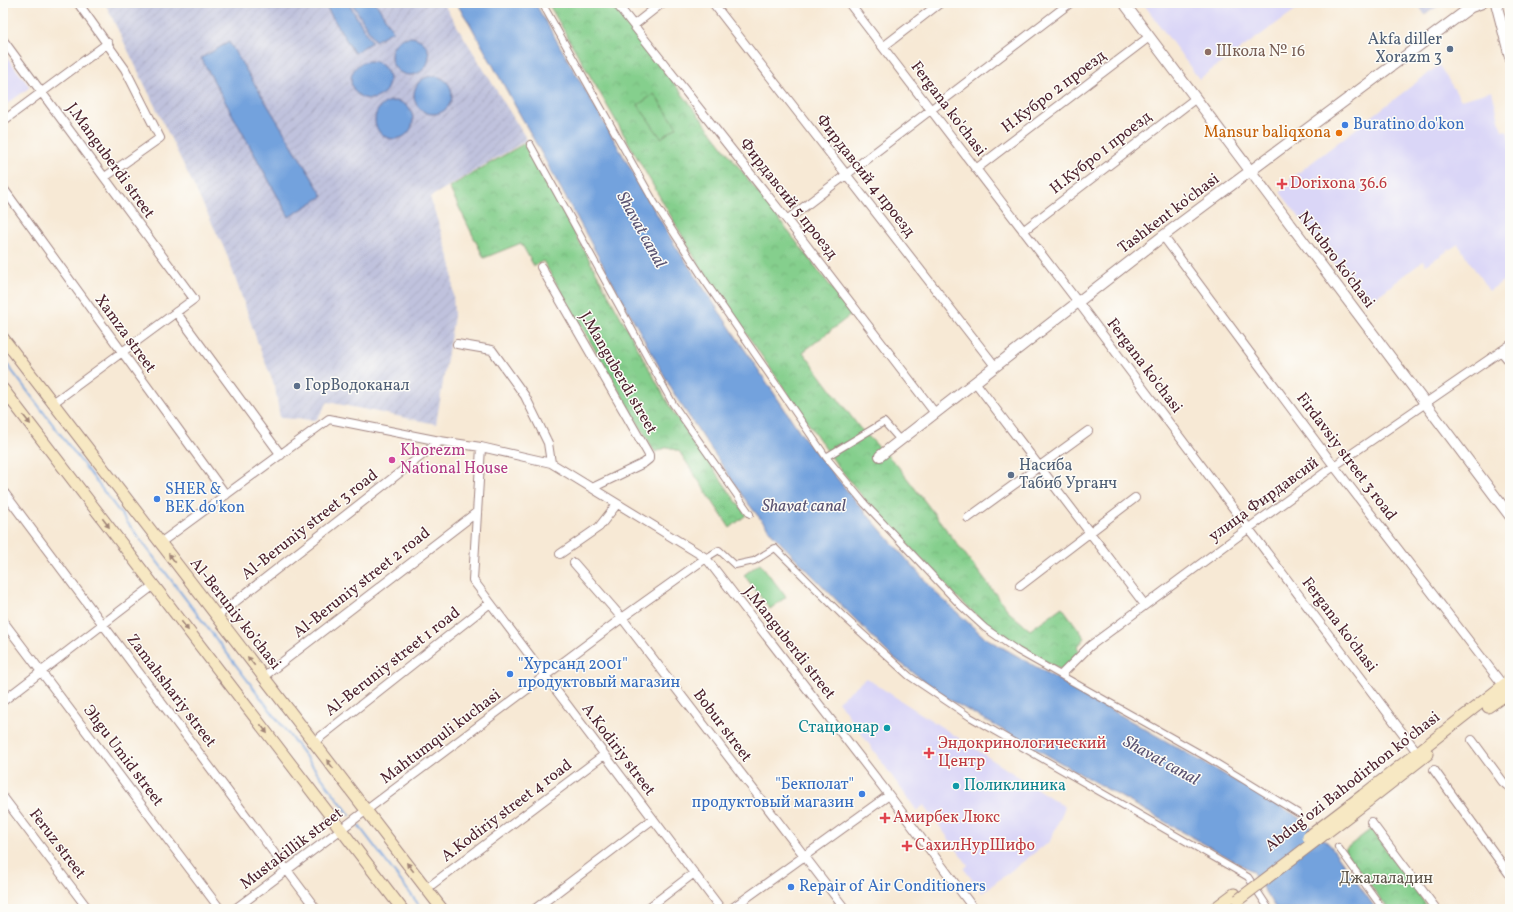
<svg xmlns="http://www.w3.org/2000/svg" width="1513" height="912" font-family="Vollkorn,serif">
	<style>
		.built { fill: #dad6f7 }
		.industrial { fill: url(#industrial-furrows) }
		.park { fill: url(#park-crowns); stroke: #68775c }
		.pitch { fill: #85cf8d; stroke: #68775c }
		.water { fill: #73a2dd; stroke: #5e6084 }
		.lines { fill: none; stroke-linecap: round; stroke-linejoin: round }
		.stream { stroke: #73a2dd; stroke-width: 2 }
		.pedestrian-casing { stroke: #a08480; stroke-width: 8 }
		.minor-casing { stroke: #a08480; stroke-width: 10 }
		.tertiary-casing { stroke: #a08480; stroke-width: 12 }
		.secondary-casing { stroke: #a08480; stroke-width: 13 }
		.pedestrian { stroke: #fff; stroke-width: 6 }
		.minor { stroke: #fff; stroke-width: 8 }
		.tertiary { stroke: #fff; stroke-width: 10 }
		.secondary { stroke: #f7e8c3; stroke-width: 11 }
		.secondary-bridge-casing { stroke: #a08480; stroke-width: 13; stroke-linecap: butt }
		.secondary-bridge { stroke: #f7e8c3; stroke-width: 11 }
		.oneway { fill: #a08477 }
		.service-dot { fill: #5c6f8a; stroke: #fdfcf7; stroke-width: 1.5 }
		.education-dot { fill: #8d6e63; stroke: #fdfcf7; stroke-width: 1.5 }
		.shop-dot { fill: #3f7fe0; stroke: #fdfcf7; stroke-width: 1.5 }
		.food-dot { fill: #e8710a; stroke: #fdfcf7; stroke-width: 1.5 }
		.health-dot { fill: #e0444e; stroke: #fdfcf7; stroke-width: 1.5 }
		.hotel-dot { fill: #d1479c; stroke: #fdfcf7; stroke-width: 1.5 }
		.culture-dot { fill: #0f9aa8; stroke: #fdfcf7; stroke-width: 1.5 }
		.labels { text-anchor: middle; dominant-baseline: central; stroke-width: 3; stroke-linejoin: round; paint-order: stroke }
		.service-label { font-size: 16px; fill: #4e5e75; stroke: #fdfcf7; text-anchor: start }
		.education-label { font-size: 16px; fill: #785e54; stroke: #fdfcf7; text-anchor: start }
		.street-label { font-size: 16px; fill: #4a1f2b; stroke: #fdfcf7 }
		.shop-label { font-size: 16px; fill: #366cbe; stroke: #fdfcf7; text-anchor: start }
		.food-label { font-size: 16px; fill: #c56008; stroke: #fdfcf7; text-anchor: end }
		.health-label { font-size: 16px; fill: #be3a42; stroke: #fdfcf7; text-anchor: start }
		.hotel-label { font-size: 16px; fill: #b23c85; stroke: #fdfcf7; text-anchor: start }
		.culture-label { font-size: 16px; fill: #0d838f; stroke: #fdfcf7; text-anchor: end }
		.park-label { font-size: 16px; fill: #5c5448; stroke: #fdfcf7 }
		.water-label { font-size: 17px; font-style: italic; fill: #5a5372; stroke: #fdfcf7 }
	</style>
	<defs>
		<pattern id="industrial-furrows" width="10" height="10" patternUnits="userSpaceOnUse"><rect width="10" height="10" fill="#c0c2dd"/><path d="M-1 1l2-2M0 10L10 0M9 11l2-2" fill="none" stroke="#a6a6be"/></pattern>
		<pattern id="park-crowns" width="20" height="18" patternUnits="userSpaceOnUse"><rect width="20" height="18" fill="#85cf8d"/><path d="M2 6a3 3 0 1 1 6 0M12 15a3 3 0 1 1 6 0" fill="none" stroke="#74b17a"/></pattern>
	</defs>
	<rect width="100%" height="100%" fill="#fdfcf7"/>
	<filter id="ink" filterUnits="userSpaceOnUse"><feTurbulence type="fractalNoise" baseFrequency=".025" numOctaves="2"/><feDisplacementMap in="SourceGraphic" scale="8" xChannelSelector="R" yChannelSelector="G"/><feConvolveMatrix kernelMatrix="1 2 1 2 8 2 1 2 1" color-interpolation-filters="sRGB"/></filter>
	<filter id="wash" filterUnits="userSpaceOnUse"><feTurbulence type="fractalNoise" baseFrequency=".012" numOctaves="4" result="noise"/><feDisplacementMap in="SourceGraphic" scale="16" xChannelSelector="R" yChannelSelector="G"/><feGaussianBlur stdDeviation="0.9" result="paint"/><feColorMatrix in="noise" values="0 0 0 0 0 0 0 0 0 0 0 0 0 0 0 0 0 1.4 0 .05"/><feComposite in="paint" operator="in"/></filter>
	<g filter="url(#wash)">
		<rect width="100%" height="100%" fill="#f7e9d5"/>
		<path class="built" d="M 1143,3 L 1305,3 L 1199,79 Z
			M 3,52 L 30,87 L 3,107 Z
			M 1439,65 L 1461,100 L 1492,91 L 1502,131 L 1507,130 L 1510,143 L 1510,245 L 1507,246 L 1510,254 L 1510,276 L 1489,291 L 1458,244 L 1426,265 L 1423,261 L 1366,305 L 1280,192 L 1292,184 L 1289,180 Z
			M 866,678 L 1065,807 L 1050,841 L 982,893 L 964,869 L 968,865 L 924,805 L 917,811 L 838,701 Z"/>
		<path class="industrial" d="M 105,3 L 443,3 L 527,140 L 430,197 L 452,266 L 454,316 L 436,424 L 328,402 L 316,420 L 280,418 L 275,387 L 260,349 L 226,252 Z
			M 1417,3 L 1443,3 L 1425,15 Z"/>
		<path class="park" d="M 548,3 L 612,3 L 852,314 L 803,352 L 859,427 L 897,465 L 1010,613 L 1030,630 L 1062,607 L 1085,638 L 1077,647 L 1080,652 L 1061,670 L 1025,650 L 986,624 L 960,600 L 866,501 L 837,465 L 699,265 Z
			M 525,143 L 673,412 L 746,515 L 730,528 L 679,451 L 668,447 L 655,452 L 543,261 L 534,266 L 521,243 L 484,258 L 449,187 Z
			M 1371,829 L 1429,909 L 1388,909 L 1344,850 Z"/>
		<path class="pitch" d="M 654,94 L 677,127 L 661,138 L 638,105 Z
			M 760,563 L 786,597 L 770,609 L 744,575 Z"/>
		<path class="water" d="M 324,3 L 348,3 L 372,42 L 354,53 Z
			M 352,3 L 376,3 L 393,31 L 375,41 Z
			M 456,3 L 535,3 L 674,244 L 802,435 L 857,503 L 938,595 L 984,637 L 1302,819 L 1330,845 L 1376,909 L 1276,909 L 1252,871 L 948,699 L 890,655 L 775,537 L 747,502 L 676,397 L 470,24 Z
			M391 56a19 19 0 1 1 38 0a19 19 0 1 1-38 0Z
			M 229,42 L 323,196 L 289,217 L 201,58 Z
			M351 80a19 19 0 1 1 38 0a19 19 0 1 1-38 0Z
			M414 95a19 19 0 1 1 38 0a19 19 0 1 1-38 0Z
			M375 120a19 19 0 1 1 38 0a19 19 0 1 1-38 0Z"/>
		<g class="lines">
			<path class="stream" d="M 3,359 L 350,815
				M 359,826 L 422,909"/>
		</g>
	</g>
	<g filter="url(#ink)">
		<g class="lines">
			<defs>
				<path id="pedestrian" d="M 542,3 L 654,202 L 705,281 L 826,457 L 884,422 L 900,440
					M 530,144 L 673,404 L 750,514
					M 826,457 L 865,504 L 961,606 L 985,628 L 1018,651 L 1208,758 L 1298,813
					M 706,558 L 719,550 L 735,565 L 754,561 L 775,548 L 843,616 L 909,676 L 970,717 L 1248,877 L 1269,909
					M 1338,847 L 1383,909"/>
				<path id="minor" d="M 78,3 L 125,69 L 160,138 L 105,177
					M 616,3 L 787,220 L 935,413
					M 713,3 L 995,366
					M 849,3 L 1078,302 L 1414,748
					M 634,25 L 662,3
					M 3,40 L 194,299 L 53,403
					M 883,47 L 940,3
					M 3,121 L 108,43
					M 976,169 L 1149,37
					M 3,188 L 226,495
					M 787,220 L 1070,3
					M 1023,231 L 1196,98
					M 1163,236 L 1334,466 L 1506,689
					M 541,267 L 649,455 L 649,459 L 644,463 L 592,488
					M 176,312 L 281,455
					M 457,344 L 492,350 L 525,396 L 548,443 L 551,463
					M 1501,351 L 1510,362
					M 975,382 L 1145,605
					M 481,447 L 473,580 L 721,909
					M 3,491 L 316,909
					M 968,518 L 1088,431
					M 160,543 L 329,419 L 440,441 L 481,447 L 551,463 L 706,558 L 889,795 L 974,909
					M 560,554 L 599,527 L 617,504
					M 574,563 L 622,618 L 845,909
					M 1020,586 L 1135,498
					M 217,616 L 440,441
					M 3,621 L 220,909
					M 1062,674 L 1090,646 L 1249,528 L 1334,466 L 1510,345
					M 263,677 L 477,512
					M 3,701 L 154,585
					M 1472,740 L 1503,782 L 1510,788
					M 314,742 L 490,603
					M 1434,770 L 1510,875
					M 3,797 L 88,909
					M 1371,822 L 1436,909
					M 426,889 L 604,755
					M 235,909 L 622,618 L 706,558
					M 535,909 L 653,819
					M 647,909 L 694,873
					M 731,909 L 889,795"/>
				<path id="tertiary" d="M 1124,3 L 1510,516
					M 1496,3 L 1510,57
					M 880,456 L 1163,236 L 1471,7 L 1482,3"/>
				<path id="secondary" d="M 3,338 L 442,909
					M 3,389 L 402,909
					M 1488,707 L 1510,692
					M 1363,795 L 1510,680
					M 1368,801 L 1428,754
					M 1214,909 L 1234,894"/>
			</defs>
			<use href="#pedestrian" class="pedestrian-casing"/>
			<use href="#minor" class="minor-casing"/>
			<use href="#tertiary" class="tertiary-casing"/>
			<use href="#secondary" class="secondary-casing"/>
			<use href="#pedestrian" class="pedestrian"/>
			<use href="#minor" class="minor"/>
			<use href="#tertiary" class="tertiary"/>
			<use href="#secondary" class="secondary"/>
			<defs>
				<path id="secondary-bridge" d="M 1308,837 L 1363,795
					M 1238,900 L 1368,801"/>
			</defs>
			<use href="#secondary-bridge" class="secondary-bridge-casing"/>
			<use href="#secondary-bridge" class="secondary-bridge"/>
		</g>
		<defs><path id="oneway-solid" d="M-6-.8H1V-3.2L6.5 0L1 3.2V.8H-6Z"/></defs>
		<g class="oneway">
			<use href="#oneway-solid" transform="translate(27 420) rotate(52)"/>
			<use href="#oneway-solid" transform="translate(106 523) rotate(53)"/>
			<use href="#oneway-solid" transform="translate(172 558) rotate(-128)"/>
			<use href="#oneway-solid" transform="translate(185 626) rotate(53)"/>
			<use href="#oneway-solid" transform="translate(251 661) rotate(-128)"/>
			<use href="#oneway-solid" transform="translate(264 729) rotate(53)"/>
			<use href="#oneway-solid" transform="translate(330 764) rotate(-127)"/>
			<use href="#oneway-solid" transform="translate(410 867) rotate(-128)"/>
		</g>
	</g>
	<g class="service-dot">
		<circle cx="1450" cy="49" r="4"/>
		<circle cx="297" cy="386" r="4"/>
		<circle cx="1011" cy="475" r="4"/>
	</g>
	<circle class="education-dot" cx="1208" cy="52" r="4"/>
	<g class="shop-dot">
		<circle cx="1345" cy="125" r="4"/>
		<circle cx="157" cy="499" r="4"/>
		<circle cx="510" cy="674" r="4"/>
		<circle cx="862" cy="794" r="4"/>
		<circle cx="791" cy="887" r="4"/>
	</g>
	<circle class="food-dot" cx="1339" cy="133" r="4"/>
	<g class="health-dot">
		<path d="M1280 178h4v4h4v4h-4v4h-4v-4h-4v-4h4z"/>
		<path d="M927 747h4v4h4v4h-4v4h-4v-4h-4v-4h4z"/>
		<path d="M883 812h4v4h4v4h-4v4h-4v-4h-4v-4h4z"/>
		<path d="M905 840h4v4h4v4h-4v4h-4v-4h-4v-4h4z"/>
	</g>
	<circle class="hotel-dot" cx="392" cy="460" r="4"/>
	<g class="culture-dot">
		<circle cx="887" cy="728" r="4"/>
		<circle cx="956" cy="786" r="4"/>
	</g>
	<g class="labels">
		<g class="service-label">
			<text x="1442" y="40" text-anchor="end">Akfa diller<tspan x="1442" dy="18">Xorazm 3</tspan></text>
			<text x="305" y="386">ГорВодоканал</text>
			<text x="1019" y="466">Насиба<tspan x="1019" dy="18">Табиб Урганч</tspan></text>
		</g>
		<g class="education-label">
			<text x="1216" y="52">Школа № 16</text>
		</g>
		<g class="street-label">
			<text transform="translate(1054 92) rotate(-37)">Н.Кубро 2 проезд</text>
			<text transform="translate(948 109) rotate(53)">Fergana ko'chasi</text>
			<text transform="translate(1101 153) rotate(-38)">Н.Кубро 1 проезд</text>
			<text transform="translate(110 161) rotate(54)">J.Manguberdi street</text>
			<text transform="translate(865 176) rotate(52)">Фирдавсий 4 проезд</text>
			<text transform="translate(788 199) rotate(52)">Фирдавсий 5 проезд</text>
			<text transform="translate(1169 214) rotate(-37)">Tashkent ko'chasi</text>
			<text transform="translate(1336 260) rotate(53)">N.Kubro ko'chasi</text>
			<text transform="translate(125 334) rotate(54)">Xamza street</text>
			<text transform="translate(1144 366) rotate(53)">Fergana ko'chasi</text>
			<text transform="translate(618 373) rotate(60)">J.Manguberdi street</text>
			<text transform="translate(1346 457) rotate(53)">Firdavsiy street 3 road</text>
			<text transform="translate(1264 500) rotate(-36)">улица Фирдавсий</text>
			<text transform="translate(310 525) rotate(-38)">Al-Beruniy street 3 road</text>
			<text transform="translate(362 583) rotate(-38)">Al-Beruniy street 2 road</text>
			<text transform="translate(235 614) rotate(52)">Al-Beruniy ko’chasi</text>
			<text transform="translate(1339 625) rotate(53)">Fergana ko'chasi</text>
			<text transform="translate(789 643) rotate(52)">J.Manguberdi street</text>
			<text transform="translate(393 662) rotate(-38)">Al-Beruniy street 1 road</text>
			<text transform="translate(171 691) rotate(53)">Zamahshariy street</text>
			<text transform="translate(722 726) rotate(53)">Bobur street</text>
			<text transform="translate(441 737) rotate(-37)">Mahtumquli kuchasi</text>
			<text transform="translate(618 750) rotate(53)">A.Kodiriy street</text>
			<text transform="translate(123 756) rotate(53)">Эhgu Umid street</text>
			<text transform="translate(1353 782) rotate(-38)">Abdug’ozi Bahodirhon ko’chasi</text>
			<text transform="translate(507 811) rotate(-37)">A.Kodiriy street 4 road</text>
			<text transform="translate(57 844) rotate(53)">Feruz street</text>
			<text transform="translate(292 849) rotate(-37)">Mustakillik street</text>
		</g>
		<g class="shop-label">
			<text x="1353" y="125">Buratino do'kon</text>
			<text x="165" y="490">SHER &amp;<tspan x="165" dy="18">BEK do'kon</tspan></text>
			<text x="518" y="665">"Хурсанд 2001"<tspan x="518" dy="18">продуктовый магазин</tspan></text>
			<text x="854" y="785" text-anchor="end">"Бекполат"<tspan x="854" dy="18">продуктовый магазин</tspan></text>
			<text x="799" y="887">Repair of Air Conditioners</text>
		</g>
		<g class="food-label">
			<text x="1331" y="133">Mansur baliqxona</text>
		</g>
		<g class="health-label">
			<text x="1290" y="184">Dorixona 36.6</text>
			<text x="938" y="744">Эндокринологический<tspan x="938" dy="18">Центр</tspan></text>
			<text x="893" y="818">Амирбек Люкс</text>
			<text x="915" y="846">СахилНурШифо</text>
		</g>
		<g class="hotel-label">
			<text x="400" y="451">Khorezm<tspan x="400" dy="18">National House</tspan></text>
		</g>
		<g class="culture-label">
			<text x="879" y="728">Стационар</text>
			<text x="964" y="786" text-anchor="start">Поликлиника</text>
		</g>
		<g class="park-label">
			<text x="1386" y="879">Джалаладин</text>
		</g>
		<g class="water-label">
			<text transform="translate(641 230) rotate(61)">Shavat canal</text>
			<text x="804" y="506">Shavat canal</text>
			<text transform="translate(1161 761) rotate(29)">Shavat canal</text>
		</g>
	</g>
	<rect width="1513" height="912" fill="none" stroke="#fdfcf7" stroke-width="16"/>
</svg>
